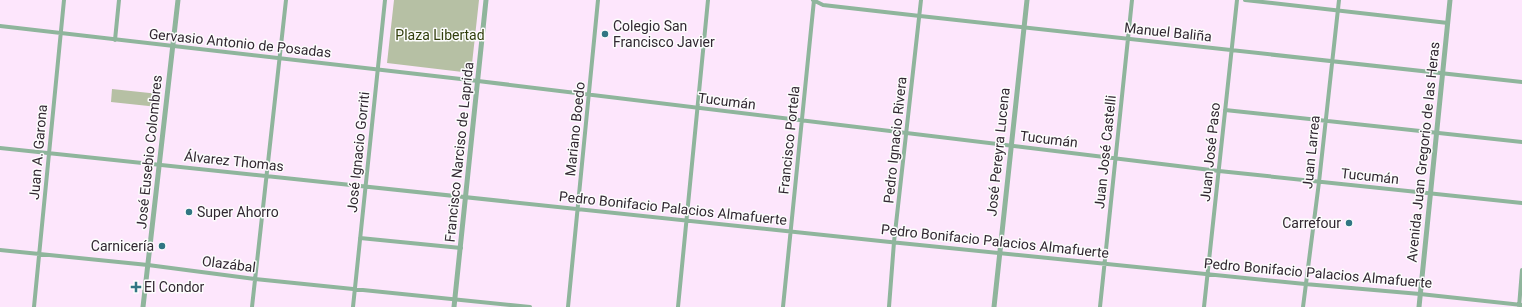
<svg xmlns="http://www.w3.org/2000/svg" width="1522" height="307" font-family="Roboto,sans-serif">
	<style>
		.green { fill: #b6c0a4 }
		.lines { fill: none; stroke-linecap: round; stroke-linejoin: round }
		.minor { stroke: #8fb59c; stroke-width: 4 }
		.tertiary { stroke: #8fb59c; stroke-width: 5 }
		.poi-dot { fill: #307683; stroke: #fcfcfc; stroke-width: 1.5 }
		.labels { text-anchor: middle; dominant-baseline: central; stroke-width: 3; stroke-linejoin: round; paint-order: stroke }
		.poi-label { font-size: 14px; fill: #312731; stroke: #fcfcfc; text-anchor: start }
		.street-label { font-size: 14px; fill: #312731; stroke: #fcfcfc }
		.park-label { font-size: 14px; fill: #323f0d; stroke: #fcfcfc }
	</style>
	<rect width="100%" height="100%" fill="#fde6fc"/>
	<path class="green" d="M 394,0 L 479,0 L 471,73 L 387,63 Z
		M 112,89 L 159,94 L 158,107 L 111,102 Z"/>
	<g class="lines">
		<path class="minor" d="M 813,0 L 823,5 L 920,16 L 1522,82
			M 1245,0 L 1448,23
			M 0,26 L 478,81 L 1219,171 L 1522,203
			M 115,40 L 119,0
			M 1225,110 L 1522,142
			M 0,148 L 890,242 L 1305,284 L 1420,294 L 1522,305
			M 360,238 L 461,248
			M 0,250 L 148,265 L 255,279 L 530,307
			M 34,307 L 64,0
			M 252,307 L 286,0
			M 353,307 L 385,0
			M 568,307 L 598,0
			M 678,307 L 708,0
			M 783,307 L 814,0
			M 889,307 L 894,242 L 921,0
			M 1100,307 L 1132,0
			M 1204,307 L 1237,0
			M 1303,307 L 1319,182 L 1339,0
			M 1519,307 L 1522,270"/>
		<path class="tertiary" d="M 143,307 L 178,0
			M 454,307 L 486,0
			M 994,307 L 1027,0
			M 1419,307 L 1450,0"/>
	</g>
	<g class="poi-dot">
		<circle cx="605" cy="34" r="4"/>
		<circle cx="189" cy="212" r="4"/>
		<circle cx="1349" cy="223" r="4"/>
		<circle cx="162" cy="246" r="4"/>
		<path d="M134 281h4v4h4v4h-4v4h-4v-4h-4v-4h4z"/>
	</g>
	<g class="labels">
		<g class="poi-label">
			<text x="613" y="26">Colegio San<tspan x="613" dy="16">Francisco Javier</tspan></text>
			<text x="197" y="212">Super Ahorro</text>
			<text x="1341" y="223" text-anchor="end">Carrefour</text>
			<text x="154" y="246" text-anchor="end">Carnicería</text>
			<text x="144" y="287">El Condor</text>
		</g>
		<g class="street-label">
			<text transform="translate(1168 32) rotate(6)">Manuel Baliña</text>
			<text transform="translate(240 43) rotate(6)">Gervasio Antonio de Posadas</text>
			<text transform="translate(727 101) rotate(7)">Tucumán</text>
			<text transform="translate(575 129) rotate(-84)">Mariano Boedo</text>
			<text transform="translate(1049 139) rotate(7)">Tucumán</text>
			<text transform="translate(789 140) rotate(-84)">Francisco Portela</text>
			<text transform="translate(895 140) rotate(-84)">Pedro Ignacio Rivera</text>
			<text transform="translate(38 152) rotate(-85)">Juan A. Garona</text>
			<text transform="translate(149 152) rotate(-84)">José Eusebio Colombres</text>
			<text transform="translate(358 152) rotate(-84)">José Ignacio Gorriti</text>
			<text transform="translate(459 152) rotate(-84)">Francisco Narciso de Laprida</text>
			<text transform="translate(998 152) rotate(-84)">José Pereyra Lucena</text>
			<text transform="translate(1105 152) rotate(-84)">Juan José Castelli</text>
			<text transform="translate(1210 152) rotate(-84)">Juan José Paso</text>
			<text transform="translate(1311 152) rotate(-84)">Juan Larrea</text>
			<text transform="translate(1423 152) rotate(-84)">Avenida Juan Gregorio de las Heras</text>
			<text transform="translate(234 161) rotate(6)">Álvarez Thomas</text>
			<text transform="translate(1370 176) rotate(6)">Tucumán</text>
			<text transform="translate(673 208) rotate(6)">Pedro Bonifacio Palacios Almafuerte</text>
			<text transform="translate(995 241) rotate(6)">Pedro Bonifacio Palacios Almafuerte</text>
			<text transform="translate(229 264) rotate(7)">Olazábal</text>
			<text transform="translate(1318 273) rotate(5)">Pedro Bonifacio Palacios Almafuerte</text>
		</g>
		<g class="park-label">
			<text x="440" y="35">Plaza Libertad</text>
		</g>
	</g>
</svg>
